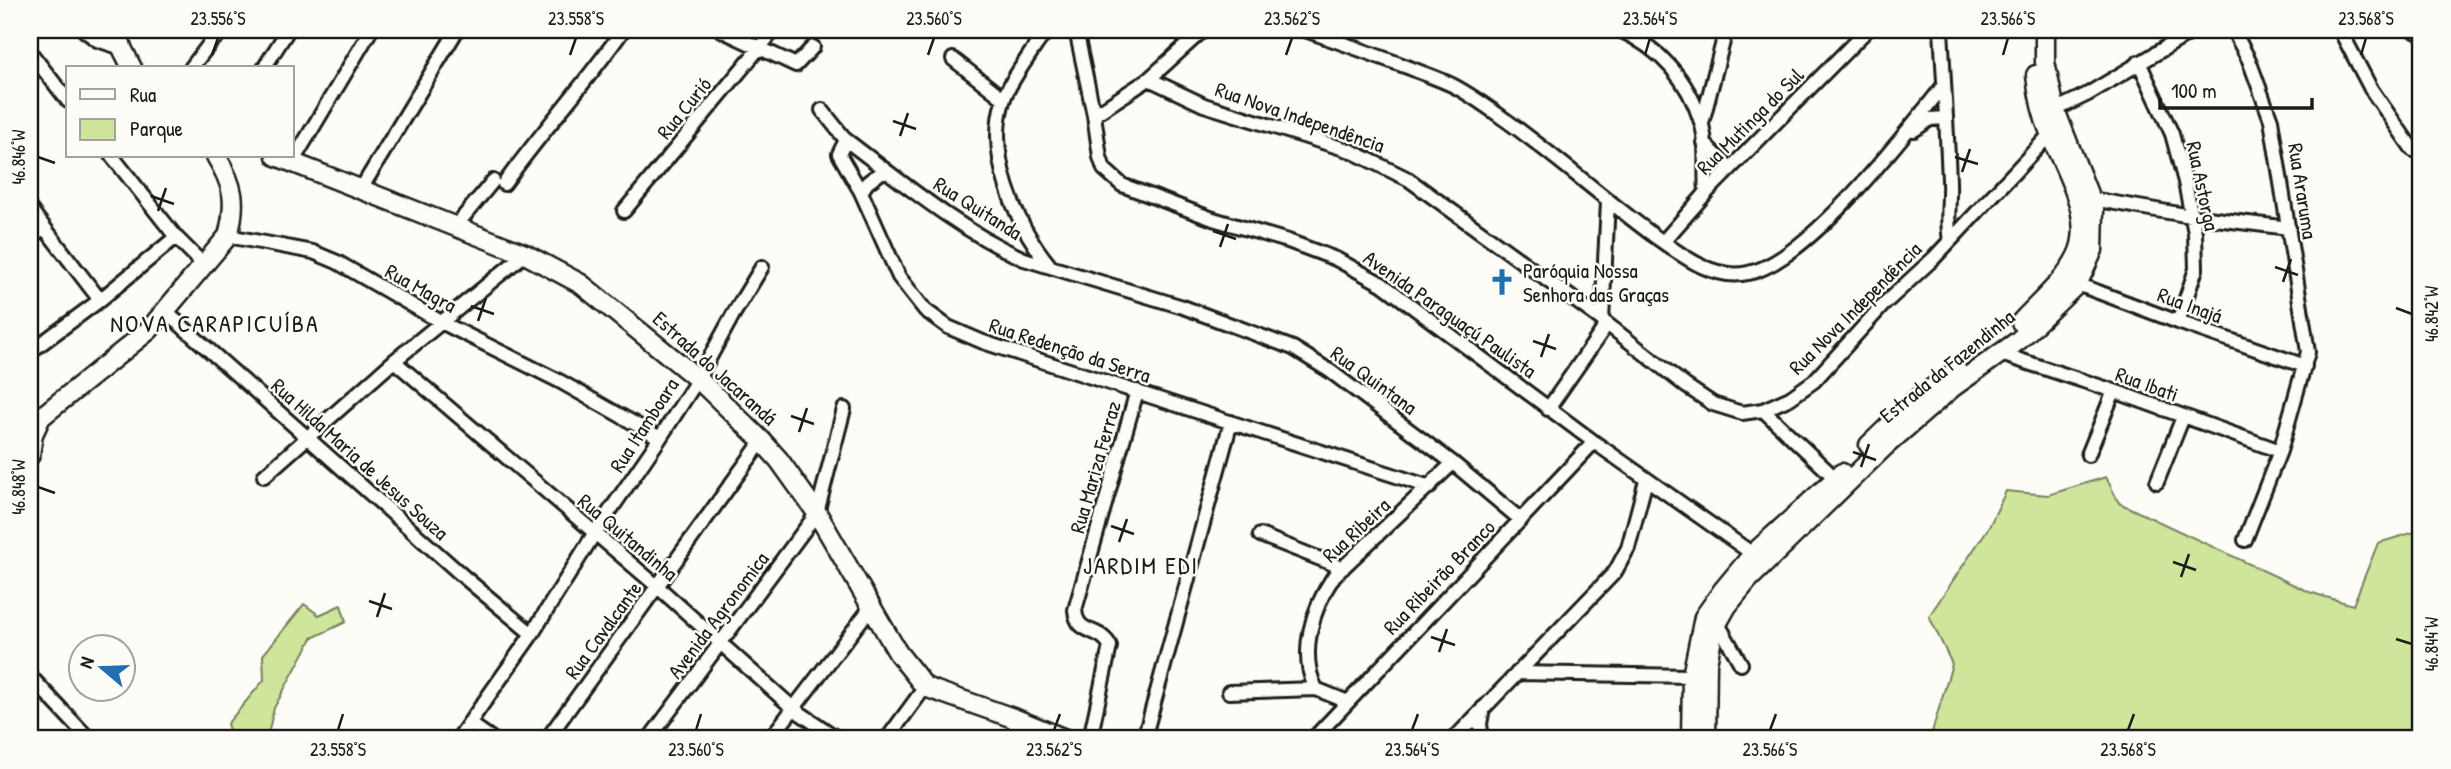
<svg xmlns="http://www.w3.org/2000/svg" width="2451" height="769" font-family="'Patrick Hand',sans-serif">
	<style>
		.green { fill: #cee59b; stroke: #75805c; stroke-width: 2 }
		.lines { fill: none; stroke-linecap: round; stroke-linejoin: round }
		.street-casing { stroke: #1c1c1c; stroke-width: 18 }
		.secondary-casing { stroke: #1c1c1c; stroke-width: 23 }
		.street { stroke: #fdfcf7; stroke-width: 12 }
		.secondary { stroke: #fdfcf7; stroke-width: 18 }
		.ticks { fill: none; stroke: #1c1c1c; stroke-width: 2.5 }
		.labels { text-anchor: middle; dominant-baseline: central; stroke-width: 5; stroke-linejoin: round; paint-order: stroke }
		.street-label { font-size: 21px; fill: #1c1c1c; stroke: #fdfcf7 }
		.poi-label { font-size: 21px; fill: #1c1c1c; stroke: #fdfcf7; text-anchor: start }
		.quarter-label { font-size: 24px; letter-spacing: 2px; fill: #1c1c1c; stroke: #fdfcf7 }
		.neatline { fill: none; stroke: #1c1c1c; stroke-width: 2.5 }
		.ticks-label { font-size: 18px; text-anchor: middle; fill: #1c1c1c }
	</style>
	<rect width="100%" height="100%" fill="#fdfcf7"/>
	<filter id="ink" filterUnits="userSpaceOnUse"><feTurbulence type="fractalNoise" baseFrequency=".0143" numOctaves="2"/><feDisplacementMap in="SourceGraphic" scale="14" xChannelSelector="R" yChannelSelector="G"/><feConvolveMatrix kernelMatrix="1 2 1 2 8 2 1 2 1" color-interpolation-filters="sRGB"/></filter>
	<g filter="url(#ink)">
		<path class="green" d="M 2106,477 L 2119,503 L 2309,592 L 2353,605 L 2378,543 L 2421,530 L 2421,739 L 1930,739 L 1952,664 L 1929,616 L 1989,527 L 2006,491 L 2048,495 Z
			M 304,604 L 319,615 L 341,605 L 346,622 L 312,638 L 274,708 L 267,739 L 232,739 L 227,724 L 264,680 L 263,655 Z"/>
		<g class="lines">
			<defs>
				<path id="street" d="M 84,30 L 97,40 L 122,48
					M 721,30 L 796,65 L 813,47
					M 1048,30 C 1039,39 1033,50 1026,60 C 1018,72 1009,85 1004,98 C 985,154 1015,223 1050,266
					M 1076,30 L 1094,115 L 1100,157 L 1104,169 L 1122,185 L 1213,219 L 1288,241 L 1336,259 L 1382,284 L 1594,442 L 1760,559
					M 1305,30 C 1340,42 1375,55 1410,68 C 1424,74 1440,79 1454,86 C 1473,96 1490,109 1507,121 C 1557,157 1603,198 1653,235 C 1680,254 1713,281 1748,273 C 1807,262 1906,133 1944,85
					M 1620,30 C 1659,48 1688,79 1701,122 C 1708,143 1704,170 1706,193
					M 1941,30 C 1944,80 1947,130 1949,181 C 1950,201 1946,221 1950,240
					M 2233,30 L 2249,60 L 2271,120 L 2308,352 L 2280,451 L 2245,540
					M 2340,30 L 2371,89 L 2413,150
					M 2413,30 L 2421,34
					M 30,52 L 68,101
					M 953,59 L 1004,99
					M 2139,62 L 2172,134 L 2185,182 L 2195,233 L 2196,269 L 2178,322
					M 191,68 L 211,42 L 224,30
					M 264,68 L 288,30
					M 1149,79 L 1204,105 L 1351,151 L 1408,179 L 1602,320 L 1686,386 L 1713,404 L 1742,413 L 1763,410 L 1790,398 L 1814,381 L 1884,304 L 1934,258 L 2054,130
					M 822,110 L 846,140 L 839,154 L 861,192 L 899,277 L 925,310 L 948,327 L 983,342 L 1430,487
					M 2055,110 L 2088,94 L 2195,30
					M 1094,115 L 1149,79 L 1203,30
					M 1702,123 L 1726,30
					M 1914,130 L 1930,119 L 1946,118
					M 846,140 C 903,183 959,230 1024,259 L 1183,307 L 1293,348 L 1330,371 L 1453,463 L 1521,520
					M 1704,143 L 1730,169
					M 112,156 L 176,237 L 203,264
					M 293,161 L 371,30
					M 504,184 C 542,131 586,83 623,30
					M 361,189 L 457,30
					M 861,192 L 867,183 L 884,170
					M 2092,199 L 2191,216 L 2289,228
					M 30,209 L 100,300
					M 624,211 L 774,30
					M 455,227 L 493,181
					M 228,236 L 313,252 L 337,262 L 441,322 L 561,382 L 660,438
					M 30,238 L 44,227
					M 1663,242 L 1706,193 L 1867,30
					M 2073,280 L 2077,284 L 2178,322 L 2305,366
					M 165,311 L 464,577 L 532,634
					M 1602,320 L 1608,202
					M 30,352 L 100,300 L 176,237
					M 2001,354 L 2114,391 L 2280,451
					M 394,361 L 658,587 L 794,709 L 838,739
					M 1548,409 L 1607,324
					M 1763,410 L 1836,479
					M 2088,455 L 2114,391
					M 264,476 L 394,361 L 525,254
					M 2157,482 L 2183,417
					M 1260,535 L 1343,568
					M 1717,622 L 1741,664
					M 1517,673 L 1692,676
					M 30,676 L 89,739
					M 1229,692 L 1316,689
					M 1348,702 L 1316,689 C 1298,653 1313,607 1334,576 L 1453,463
					M 469,723 L 492,739
					M 458,739 L 532,634 L 594,534 L 660,438 L 698,379 L 734,313 L 762,267
					M 547,739 L 762,441
					M 649,739 L 817,513 L 844,409
					M 770,739 L 872,606
					M 887,739 L 925,687
					M 1015,739 L 1016,719
					M 1090,739 L 1110,646 C 1100,626 1077,636 1075,610 L 1137,391
					M 1144,739 L 1231,422
					M 1313,739 L 1594,442
					M 1454,739 L 1615,572 L 1628,548 L 1646,480
					M 1482,739 L 1480,724 L 1483,708"/>
				<path id="secondary" d="M 118,30 L 122,48 L 132,68
					M 276,156 L 525,254 L 581,284 L 698,379 L 762,441 L 779,460 L 817,513 L 898,653 L 925,687 L 1016,719 L 1065,739
					M 2021,322 C 2039,302 2065,281 2077,256 C 2096,217 2063,169 2050,133 C 2042,114 2038,95 2036,75
					M 1869,445 L 1918,398 L 1957,371
					M 30,455 L 33,434 L 41,417 L 149,330 L 228,236 C 237,202 234,186 216,156
					M 1691,739 L 1692,676 L 1704,617 L 1723,590 L 1753,554 L 1842,473
					M 1706,739 L 1707,663 L 1714,629 L 1727,606 L 1748,580 L 1884,447 L 1953,387 L 2018,341 L 2077,284 L 2084,270 L 2093,250 L 2094,209 L 2055,110 L 2045,62 L 2045,30"/>
			</defs>
			<use href="#street" class="street-casing"/>
			<use href="#secondary" class="secondary-casing"/>
			<use href="#street" class="street"/>
			<use href="#secondary" class="secondary"/>
		</g>
	</g>
	<path class="ticks" d="M 212,55 L 218,38M 570,55 L 576,38M 928,55 L 934,38M 1286,55 L 1292,38M 1645,55 L 1650,38M 2003,55 L 2008,38M 2361,55 L 2366,38M 893,121 L 916,129M 900,136 L 908,113M 38,157 L 55,163M 1955,157 L 1978,164M 1962,172 L 1970,149M 151,196 L 174,204M 158,211 L 166,188M 1213,231 L 1236,239M 1220,247 L 1228,224M 2275,267 L 2298,275M 2283,282 L 2291,259M 471,306 L 494,314M 2396,308 L 2412,314M 478,321 L 486,298M 1533,341 L 1556,349M 1541,357 L 1549,334M 791,416 L 814,424M 799,432 L 807,408M 1853,452 L 1876,460M 1861,467 L 1869,444M 38,487 L 55,493M 1111,526 L 1134,534M 1119,542 L 1127,519M 2173,562 L 2196,570M 2181,577 L 2189,554M 369,601 L 392,609M 377,617 L 385,593M 1431,637 L 1455,645M 2396,639 L 2412,644M 1439,652 L 1447,629M 338,730 L 343,714M 696,730 L 701,714M 1054,730 L 1060,714M 1412,730 L 1418,714M 1770,730 L 1776,714M 2128,730 L 2134,714"/>
	<defs>
		<symbol id="church-bare" viewBox="-9 -9 18 18"><path d="M-1.2-6h2.4v3.5h3.3v2.4h-3.3V6h-2.4V-.1h-3.3v-2.4h3.3Z" fill="#1f6fb2" stroke="#fdfcf7" stroke-width="2.5" paint-order="stroke"/></symbol>
	</defs>
	<g fill-rule="evenodd">
		<use href="#church-bare" x="1483" y="263" width="38" height="38"/>
	</g>
	<g class="labels">
		<g class="street-label">
			<text transform="translate(684 108) rotate(-51)">Rua Curió</text>
			<text transform="translate(1300 117) rotate(19)">Rua Nova Independência</text>
			<text transform="translate(1750 121) rotate(-45)">Rua Mutinga do Sul</text>
			<text transform="translate(2203 186) rotate(78)">Rua Astorga</text>
			<text transform="translate(2303 191) rotate(81)">Rua Araruma</text>
			<text transform="translate(978 208) rotate(32)">Rua Quitanda</text>
			<text transform="translate(421 288) rotate(29)">Rua Magra</text>
			<text transform="translate(2190 305) rotate(20)">Rua Inajá</text>
			<text transform="translate(1855 308) rotate(-45)">Rua Nova Independência</text>
			<text transform="translate(1450 314) rotate(35)">Avenida Paraguaçú Paulista</text>
			<text transform="translate(1070 350) rotate(18)">Rua Redenção da Serra</text>
			<text transform="translate(1947 366) rotate(-39)">Estrada da Fazendinha</text>
			<text transform="translate(715 368) rotate(42)">Estrada do Jacarandá</text>
			<text transform="translate(1374 380) rotate(36)">Rua Quintana</text>
			<text transform="translate(2147 384) rotate(20)">Rua Ibati</text>
			<text transform="translate(644 425) rotate(-57)">Rua Itamboara</text>
			<text transform="translate(360 459) rotate(42)">Rua Hilda Maria de Jesus Souza</text>
			<text transform="translate(1095 467) rotate(-74)">Rua Mariza Ferraz</text>
			<text transform="translate(1356 530) rotate(-43)">Rua Ribeira</text>
			<text transform="translate(628 537) rotate(40)">Rua Quitandinha</text>
			<text transform="translate(1439 577) rotate(-46)">Rua Ribeirão Branco</text>
			<text transform="translate(718 615) rotate(-53)">Avenida Agronomica</text>
			<text transform="translate(603 630) rotate(-54)">Rua Cavalcante</text>
		</g>
		<g class="poi-label">
			<text x="1523" y="270">Paróquia Nossa<tspan x="1523" dy="24">Senhora das Graças</tspan></text>
		</g>
		<g class="quarter-label">
			<text x="215" y="323">NOVA CARAPICUÍBA</text>
			<text x="1141" y="565">JARDIM EDI</text>
		</g>
	</g>
	<rect width="2451" height="769" fill="none" stroke="#fdfcf7" stroke-width="77"/>
	<rect x="66" y="66" width="228" height="91" fill="#fdfcf7" stroke="#a3a29f" stroke-width="2"/>
	<rect x="80" y="89" width="35" height="10" fill="#fdfcf7" stroke="#a3a29f" stroke-width="2"/>
	<text x="130" y="102" font-size="21" fill="#1c1c1c">Rua</text>
	<rect x="80" y="119" width="35" height="21" fill="#cee59b" stroke="#a3a29f" stroke-width="2"/>
	<text x="130" y="136" font-size="21" fill="#1c1c1c">Parque</text>
	<g transform="translate(102 668) rotate(289)"><circle r="33" fill="#fdfcf7" stroke="#a3a29f" stroke-width="2"/>
	<path d="M0-5L12 26L0 18L-12 26Z" fill="#1f6fb2"/>
	<text y="-10" font-size="19" font-weight="bold" text-anchor="middle" fill="#1c1c1c">N</text>
	</g>
	<path d="M2160 98v10h152v-10" fill="none" stroke="#1c1c1c" stroke-width="3.5"/>
	<text x="2171" y="98" font-size="21" fill="#1c1c1c" stroke="#fdfcf7" stroke-width="5" paint-order="stroke">100 m</text>
	<rect x="38" y="38" width="2374" height="692" class="neatline"/>
	<g class="ticks-label">
		<text x="218" y="25">23.556°S</text>
		<text x="576" y="25">23.558°S</text>
		<text x="934" y="25">23.560°S</text>
		<text x="1292" y="25">23.562°S</text>
		<text x="1650" y="25">23.564°S</text>
		<text x="2008" y="25">23.566°S</text>
		<text x="2366" y="25">23.568°S</text>
		<text transform="translate(19 157) rotate(-90)" y="6">46.846°W</text>
		<text transform="translate(2432 314) rotate(-90)" y="6">46.842°W</text>
		<text transform="translate(19 487) rotate(-90)" y="6">46.848°W</text>
		<text transform="translate(2432 644) rotate(-90)" y="6">46.844°W</text>
		<text x="338" y="756">23.558°S</text>
		<text x="696" y="756">23.560°S</text>
		<text x="1054" y="756">23.562°S</text>
		<text x="1412" y="756">23.564°S</text>
		<text x="1770" y="756">23.566°S</text>
		<text x="2128" y="756">23.568°S</text>
	</g>
</svg>
